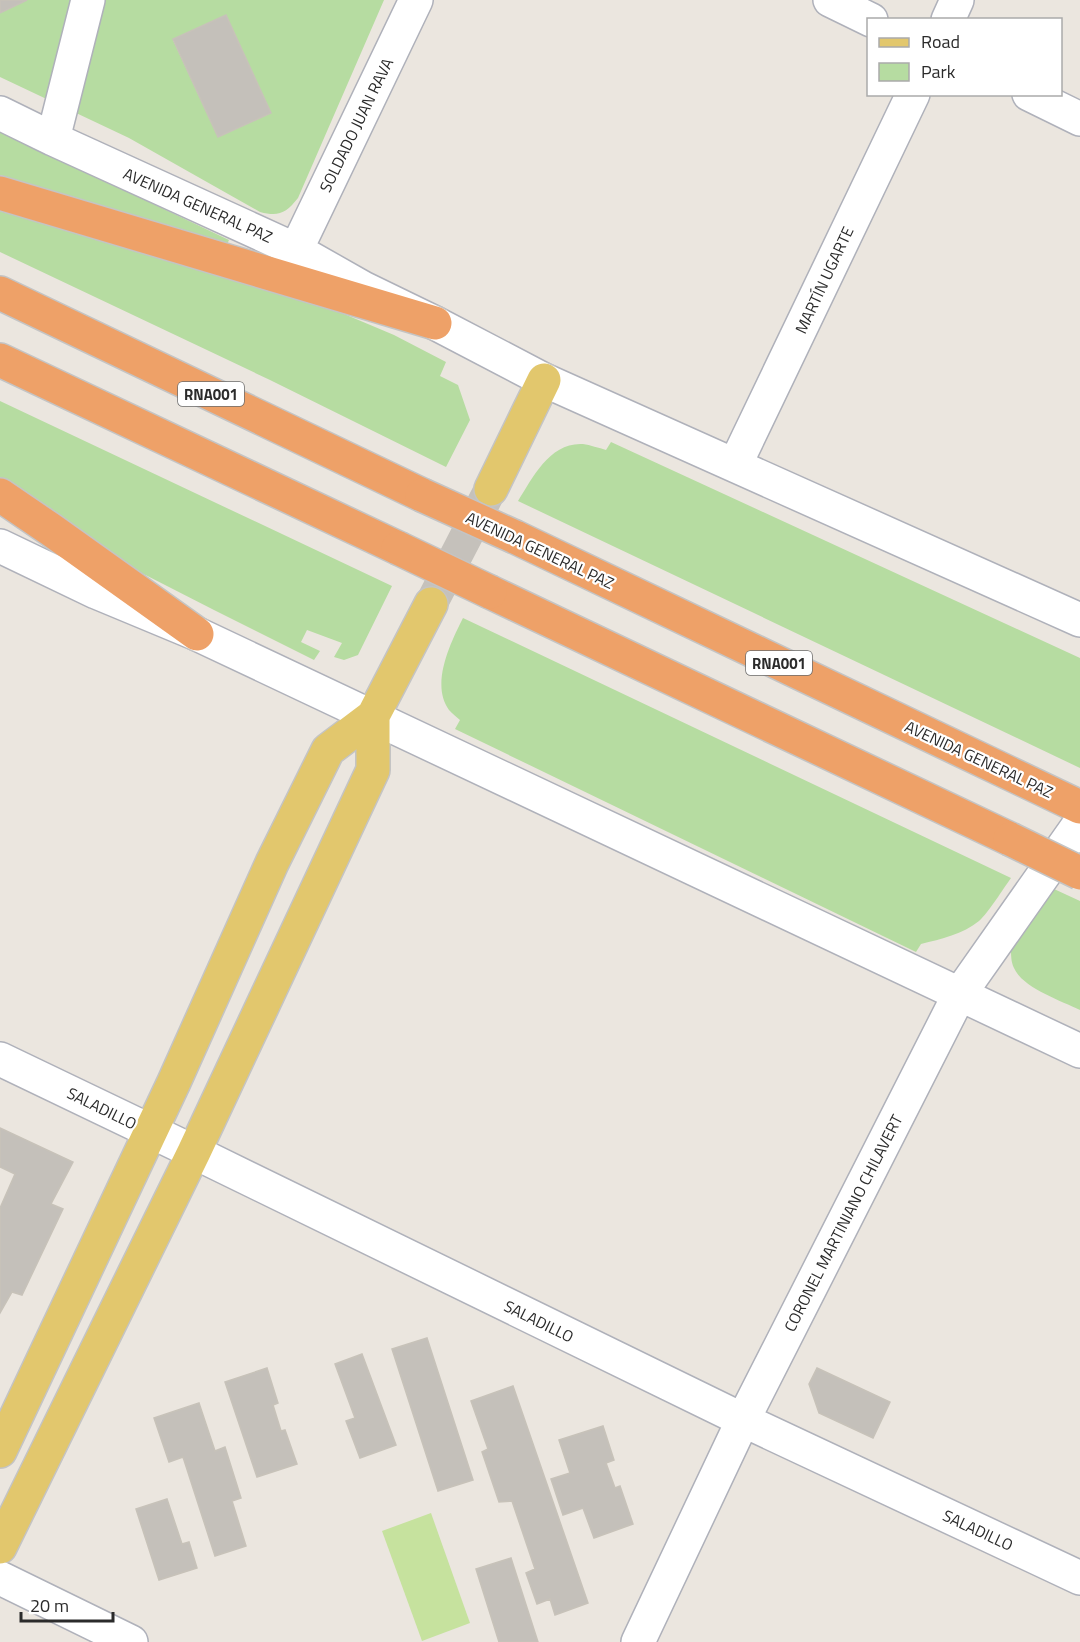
<svg xmlns="http://www.w3.org/2000/svg" width="1080" height="1642" font-family="'Titillium Web',sans-serif">
	<style>
		.green { fill: #b6dca1; fill-rule: evenodd }
		.pitch { fill: #c6e29e }
		.building { fill: #c4c0ba; stroke: #c7c2b9; stroke-width: 1.5 }
		.lines { fill: none; stroke-linecap: round; stroke-linejoin: round }
		.major-tunnel { stroke: #c5c1bb; stroke-width: 33; stroke-dasharray: 33 16; stroke-linecap: butt }
		.minor-casing { stroke: #afb1ba; stroke-width: 36 }
		.major-casing { stroke: #c4c4c4; stroke-width: 36 }
		.highway-casing { stroke: #c4c4c4; stroke-width: 36 }
		.minor { stroke: #fff; stroke-width: 33 }
		.major { stroke: #e2c76d; stroke-width: 33 }
		.highway { stroke: #eea168; stroke-width: 33 }
		.highway-bridge-casing { stroke: #c4c4c4; stroke-width: 36; stroke-linecap: butt }
		.highway-bridge { stroke: #eea168; stroke-width: 33 }
		.labels { text-anchor: middle; dominant-baseline: central; stroke-width: 4.5; stroke-linejoin: round; paint-order: stroke }
		.shield { fill: #fff; stroke: #6b6b6b; stroke-width: 1.5 }
		.shield-label { font-size: 15px; font-weight: bold; fill: #2b2b2b }
		.street-label { font-size: 16px; fill: #2b2b2b; stroke: #fff }
	</style>
	<rect width="100%" height="100%" fill="#ebe6df"/>
	<path class="green" d="M 27,0 L 384,0 L 298,198 C 286,213 279,217 260,212 L 129,138 L 0,77 L 0,13 ZM 226,15 L 271,113 L 218,137 L 173,40 Z
		M 0,131 L 229,240 L 225,249 L 171,226 L 0,175 Z
		M 0,206 L 318,303 L 394,335 L 446,362 L 440,376 L 458,385 L 470,420 L 446,467 L 270,380 L 0,252 Z
		M 0,401 L 392,586 L 358,655 L 344,660 L 334,657 L 342,643 L 307,630 L 301,642 L 320,651 L 314,660 L 214,610 L 120,562 L 0,484 Z
		M 611,442 L 1080,658 L 1080,768 L 518,501 C 533,477 550,442 583,444 C 590,445 599,448 606,450 Z
		M 463,618 L 1011,878 C 1003,889 989,912 979,921 C 963,934 941,939 921,944 L 916,952 L 455,729 L 460,720 C 456,717 452,713 449,710 C 430,684 451,642 463,618 Z
		M 1054,889 L 1080,901 L 1080,1010 C 1060,1000 1023,988 1014,968 C 1011,962 1011,955 1011,949 Z"/>
	<path class="pitch" d="M 431,1513 L 470,1623 L 422,1641 L 382,1531 Z"/>
	<path class="building" d="M 0,0 L 27,0 L 0,13 Z
		M 226,15 L 271,113 L 218,137 L 173,39 Z
		M 0,1128 L 73,1162 L 51,1204 L 63,1209 L 22,1295 L 12,1292 L 0,1313 L 0,1208 L 15,1174 L 0,1167 Z
		M 427,1338 L 473,1480 L 438,1491 L 392,1349 Z
		M 362,1354 L 396,1445 L 360,1458 L 346,1421 L 355,1418 L 335,1364 Z
		M 267,1368 L 278,1403 L 273,1405 L 281,1431 L 285,1430 L 297,1464 L 257,1477 L 225,1382 Z
		M 817,1368 L 890,1402 L 873,1438 L 819,1413 L 809,1384 Z
		M 513,1386 L 588,1603 L 555,1615 L 550,1599 L 537,1604 L 526,1573 L 535,1569 L 512,1501 L 499,1502 L 482,1452 L 488,1449 L 471,1401 Z
		M 199,1403 L 215,1451 L 225,1447 L 241,1498 L 232,1501 L 246,1546 L 215,1556 L 183,1457 L 169,1462 L 154,1418 Z
		M 603,1426 L 614,1460 L 606,1463 L 615,1488 L 620,1486 L 633,1524 L 594,1538 L 583,1508 L 563,1515 L 551,1479 L 570,1473 L 559,1440 Z
		M 167,1499 L 182,1544 L 189,1542 L 197,1568 L 159,1580 L 136,1509 Z
		M 511,1558 L 538,1642 L 499,1642 L 476,1569 Z"/>
	<g class="lines">
		<path class="major-tunnel" d="M 431,604 L 488,494"/>
		<defs>
			<path id="minor" d="M 830,0 L 871,20
				M 948,20 L 957,0
				M 1029,94 L 1080,119
				M 0,113 L 53,139 L 296,250 L 363,288 L 435,323 L 544,380 L 1080,620
				M 53,139 L 88,0
				M 296,250 L 416,0
				M 735,465 L 913,94
				M 0,546 L 96,592 L 197,634 L 1080,1051
				M 0,1059 L 194,1152 L 743,1420 L 1080,1578
				M 0,1578 L 131,1642
				M 638,1642 L 743,1420 L 959,995 L 1080,823"/>
			<path id="major" d="M 491,489 L 544,380
				M 0,1451 L 174,1082 L 272,863 L 328,750 L 373,716 L 431,604
				M 0,1547 L 194,1152 L 373,770 L 373,716"/>
			<path id="highway" d="M 0,193 L 435,323
				M 0,293 L 422,495
				M 0,360 L 398,548
				M 0,495 L 50,529 L 197,634
				M 515,537 L 1080,807
				M 490,592 L 1010,839"/>
		</defs>
		<use href="#minor" class="minor-casing"/>
		<use href="#major" class="major-casing"/>
		<use href="#highway" class="highway-casing"/>
		<use href="#minor" class="minor"/>
		<use href="#major" class="major"/>
		<use href="#highway" class="highway"/>
		<defs>
			<path id="highway-bridge" d="M 422,495 L 515,537
				M 398,548 L 490,592
				M 1010,839 L 1080,873"/>
		</defs>
		<use href="#highway-bridge" class="highway-bridge-casing"/>
		<use href="#highway-bridge" class="highway-bridge"/>
	</g>
	<g class="labels">
		<g class="shield">
			<rect x="178" y="382" width="66" height="24" rx="4.5"/>
			<rect x="746" y="651" width="66" height="24" rx="4.5"/>
		</g>
		<g class="shield-label">
			<text x="211" y="394">RNA001</text>
			<text x="779" y="663">RNA001</text>
		</g>
		<g class="street-label">
			<text transform="translate(356 125) rotate(-64)">SOLDADO JUAN RAVA</text>
			<text transform="translate(198 205) rotate(24)">AVENIDA GENERAL PAZ</text>
			<text transform="translate(824 280) rotate(-65)">MARTÍN UGARTE</text>
			<text transform="translate(540 550) rotate(25)">AVENIDA GENERAL PAZ</text>
			<text transform="translate(979 759) rotate(25)">AVENIDA GENERAL PAZ</text>
			<text transform="translate(102 1108) rotate(26)">SALADILLO</text>
			<text transform="translate(843 1223) rotate(-63)">CORONEL MARTINIANO CHILAVERT</text>
			<text transform="translate(539 1321) rotate(26)">SALADILLO</text>
			<text transform="translate(978 1530) rotate(25)">SALADILLO</text>
		</g>
	</g>
	<rect x="867" y="18" width="195" height="78" fill="#ffffff" stroke="#aaaaaa" stroke-width="1.5"/>
	<rect x="879" y="38" width="30" height="9" fill="#e2c76d" stroke="#aaaaaa" stroke-width="1.5"/>
	<text x="921" y="48" font-size="18" fill="#2b2b2b">Road</text>
	<rect x="879" y="63" width="30" height="18" fill="#b6dca1" stroke="#aaaaaa" stroke-width="1.5"/>
	<text x="921" y="78" font-size="18" fill="#2b2b2b">Park</text>
	<path d="M21 1612v9h92v-9" fill="none" stroke="#2b2b2b" stroke-width="3"/>
	<text x="30" y="1612" font-size="18" fill="#2b2b2b" stroke="#ffffff" stroke-width="4.5" paint-order="stroke">20 m</text>
</svg>
